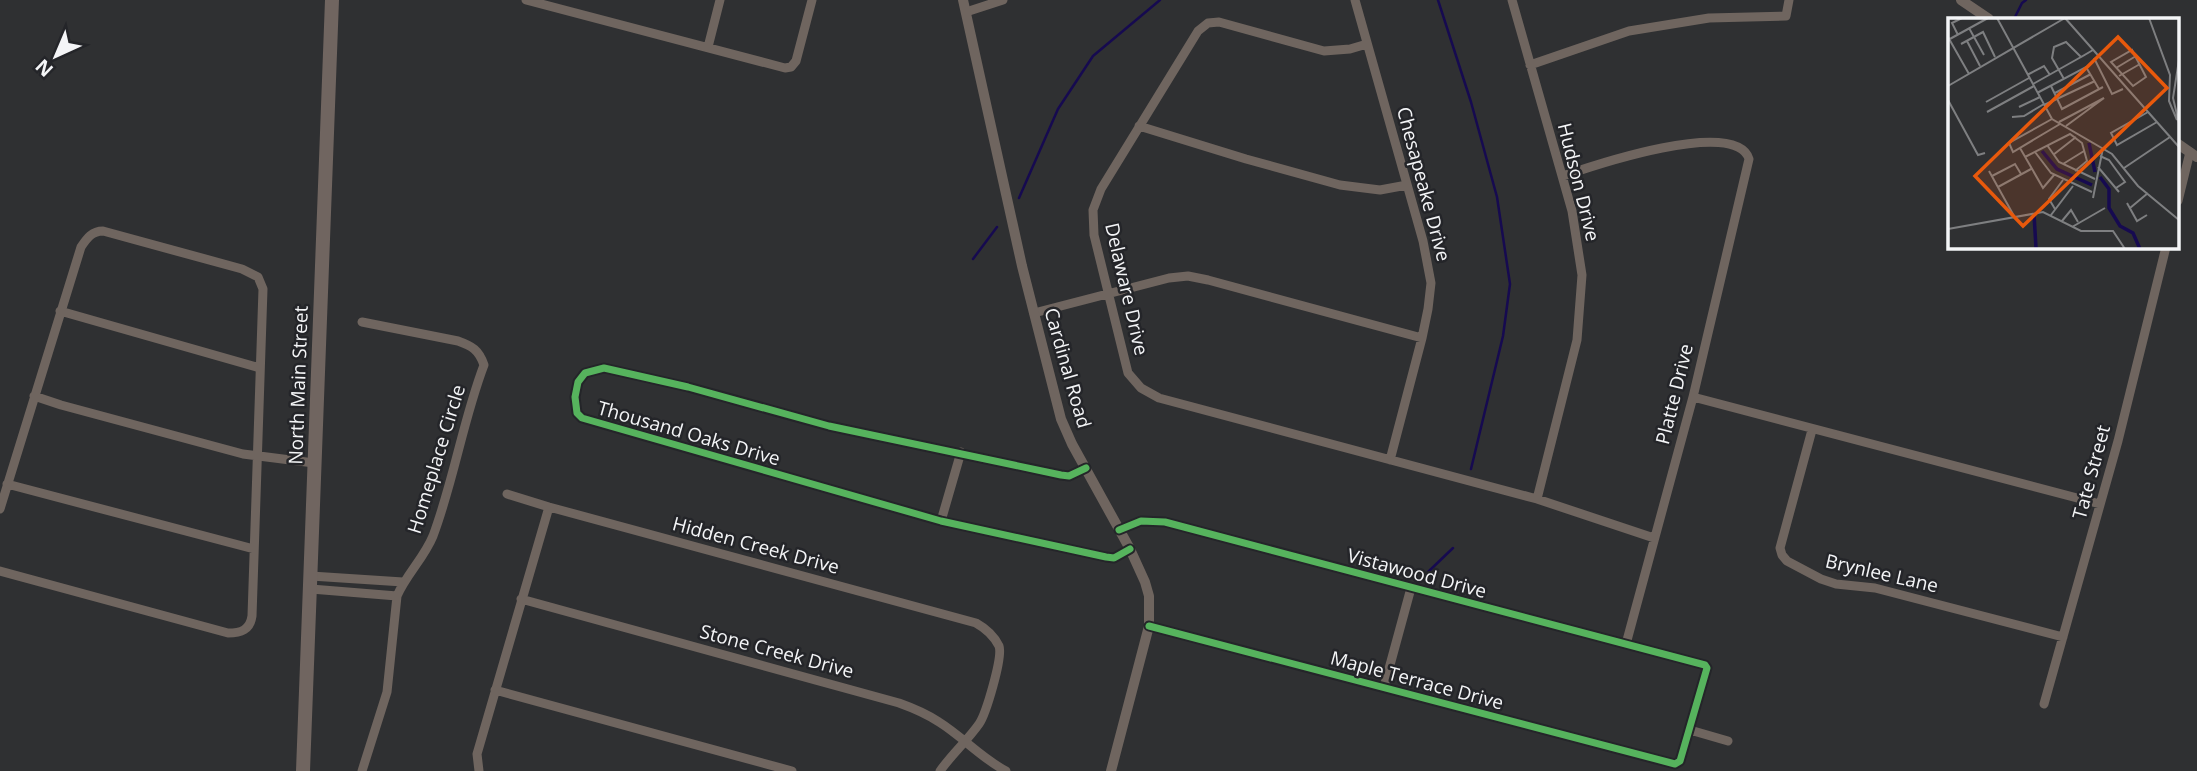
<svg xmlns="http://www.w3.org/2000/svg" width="2197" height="771" font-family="'Open Sans',sans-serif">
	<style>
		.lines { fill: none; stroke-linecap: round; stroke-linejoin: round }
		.stream { stroke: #160a50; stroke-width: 2.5 }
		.minor { stroke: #6f655f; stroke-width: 9 }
		.tertiary { stroke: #6f655f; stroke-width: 10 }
		.primary { stroke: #706560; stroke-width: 14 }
		.cycleway-casing { stroke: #242529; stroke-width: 11 }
		.cycleway { stroke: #56b35d; stroke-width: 7 }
		.labels { text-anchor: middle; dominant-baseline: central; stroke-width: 5; stroke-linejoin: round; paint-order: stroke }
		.street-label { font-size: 19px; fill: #f4f5f7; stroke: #242529 }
		.inset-river { fill: none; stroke: #160a50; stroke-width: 3.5 }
		.inset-road { fill: none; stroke: #7e7f81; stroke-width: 2 }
		.view { fill: #e8590c; fill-opacity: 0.15; stroke: #e8590c; stroke-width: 3.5 }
		.inset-edge { fill: none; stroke: #f4f5f7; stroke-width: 3.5 }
	</style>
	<rect width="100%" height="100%" fill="#2f3032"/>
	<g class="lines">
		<path class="stream" d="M 1438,0 L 1471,102 L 1497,197 L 1510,284 L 1503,336 L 1471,469
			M 2014,19 L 2022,3 L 2026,0
			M 1019,198 L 1058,109 L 1093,56 L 1160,0
			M 973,259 L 997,227
			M 1428,572 L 1453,548"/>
		<path class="minor" d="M 526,0 L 785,68 L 791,67 L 796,61 L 812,0
			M 1355,0 L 1423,241 L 1431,283 L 1428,309 L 1422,338 L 1390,460
			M 1512,0 L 1572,211 L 1582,275 L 1577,340 L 1537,499
			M 966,12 L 1003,0
			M 1367,44 L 1350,49 L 1324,51 L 1219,22 L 1208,23 L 1198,31 L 1101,189 L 1093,210 L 1094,235 L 1128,373 L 1141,388 L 1159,398 L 1537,499 L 1654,538
			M 708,47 L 720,0
			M 1530,65 L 1629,31 L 1709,18 L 1786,16 L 1789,0
			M 1139,126 L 1246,159 L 1340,185 L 1380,190 L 1407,185
			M 1563,176 C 1592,166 1736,117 1749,159 L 1693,397 L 1626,644
			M 2178,201 L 2190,152
			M 60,311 L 260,368
			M 1034,313 L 1169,278 L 1188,276 L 1208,280 L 1422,338
			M 362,322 L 458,341 C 472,346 479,350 484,365 C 463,420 454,480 433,536 C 424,558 406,575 397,596 L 387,692 L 362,771
			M 34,396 L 61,405 L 243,454 L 314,463
			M 1693,397 L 2100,504
			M 1812,430 L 1780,548 L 1782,555 L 1787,561 L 1821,579 L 1836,584 L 1875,588 L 2063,637
			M 1086,468 L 1069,476 L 1061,475 L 829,426 L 688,387 L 604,368 L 585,373 L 578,382 L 575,397 L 577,413 L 582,418 L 941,521 L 1106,557 L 1114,558 L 1130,549
			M 7,484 L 254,549
			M 507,494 L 549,507 L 976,623 C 985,628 994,636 999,646 C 1003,657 986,714 979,724 C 967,741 952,754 940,771
			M 0,509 L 81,247 C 87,238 92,231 103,231 L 242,269 L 258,277 L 263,289 L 252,616 C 250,630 241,633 228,633 L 0,571
			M 941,521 L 961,452
			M 1119,530 L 1141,521 L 1165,522 L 1705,665 L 1707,668 L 1680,761 L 1675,764 L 1149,626
			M 311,576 L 403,582
			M 311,589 L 397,596
			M 521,599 L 899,703 C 913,708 927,714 939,722 C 963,737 981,758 1006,771
			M 1384,687 L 1411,588
			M 495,690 L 792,771
			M 2044,704 L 2118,441 L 2166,247
			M 1690,730 L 1728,741
			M 479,771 L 477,754 L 549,507"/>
		<path class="tertiary" d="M 963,0 L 1022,266 L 1061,419 L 1072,444 L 1130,549 L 1145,582 L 1149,596 L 1149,626 L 1111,771
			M 1961,0 L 1989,19
			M 2178,144 L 2197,157"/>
		<path class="primary" d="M 303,771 L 332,0"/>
		<defs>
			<path id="cycleway" d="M 1086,468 L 1069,476 L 1061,475 L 829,426 L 688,387 L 604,368 L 585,373 L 578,382 L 575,397 L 577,413 L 582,418 L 941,521 L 1106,557 L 1114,558 L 1130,549
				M 1119,530 L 1141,521 L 1165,522 L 1705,665 L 1707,668 L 1680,761 L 1675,764 L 1149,626"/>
		</defs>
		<use href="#cycleway" class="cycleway-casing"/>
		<use href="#cycleway" class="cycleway"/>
	</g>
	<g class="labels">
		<g class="street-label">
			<text transform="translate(1579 182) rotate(76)">Hudson Drive</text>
			<text transform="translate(1424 184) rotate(75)">Chesapeake Drive</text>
			<text transform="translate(1127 289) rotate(77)">Delaware Drive</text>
			<text transform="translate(1068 368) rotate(74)">Cardinal Road</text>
			<text transform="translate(298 385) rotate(-88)">North Main Street</text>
			<text transform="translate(1674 394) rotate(-76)">Platte Drive</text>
			<text transform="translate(689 433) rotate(16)">Thousand Oaks Drive</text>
			<text transform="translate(436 459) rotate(-73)">Homeplace Circle</text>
			<text transform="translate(2091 472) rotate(-75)">Tate Street</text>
			<text transform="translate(756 545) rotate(15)">Hidden Creek Drive</text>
			<text transform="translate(1417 573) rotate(15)">Vistawood Drive</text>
			<text transform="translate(1882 573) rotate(13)">Brynlee Lane</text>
			<text transform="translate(777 651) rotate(15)">Stone Creek Drive</text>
			<text transform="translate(1417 680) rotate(15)">Maple Terrace Drive</text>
		</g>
	</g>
	<g transform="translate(1948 18)">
		<rect width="231" height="231" fill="#2f3032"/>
		<path class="inset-river" d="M 141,125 L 147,154M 94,133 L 109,151 L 144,167M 152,159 L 161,171 L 161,190 L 172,208 L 185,215 L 192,231M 86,196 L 88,230"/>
		<path class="inset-road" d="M 49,0 L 104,101 L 164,136 L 190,168 L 231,202M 117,0 L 231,129M 201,0 L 222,57 L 221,83 L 229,102M 21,10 L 36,37M 10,17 L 4,5 L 14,0M 0,19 L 21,56M 0,22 L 40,0M 19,23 L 32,48M 13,26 L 35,14 L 47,39M 184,32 L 198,59 L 185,68 L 163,44 ZM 146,40 L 164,76 L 175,71M 231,42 L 225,80 L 231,105M 168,50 L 188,38M 79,57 L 96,48 L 102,57M 171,58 L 192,46M 116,61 L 104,40 L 106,29 L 118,24 L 133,39 L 145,32M 85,66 L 133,39M 0,68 L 117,0M 103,68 L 114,91 L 155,69M 89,75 L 138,49 L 151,71M 107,75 L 143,56M 0,82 L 30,137 L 37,135M 38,84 L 81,60M 96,87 L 147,63M 71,89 L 92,79M 39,94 L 86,68M 200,94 L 163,115 L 169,127 L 209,104M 64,99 L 76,98 L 96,86M 104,101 L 61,125 L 65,134 L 112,106M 111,104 L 156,80 L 118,108M 99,127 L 111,144 L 147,161M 72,130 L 95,170 L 106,157M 87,134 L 103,155 L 144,174M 105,137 L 128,119M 152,138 L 161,142 L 177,164 L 168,170M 77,139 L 122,116 L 134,125 L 139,143 L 127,153M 115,146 L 136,133M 150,149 L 171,174M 176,150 L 222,119M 41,153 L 66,198M 44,158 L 67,146 L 73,156M 50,169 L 83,151M 145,180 L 155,130M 179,185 L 189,203 L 199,197M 182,190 L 200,175M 107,191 L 101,181 L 115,162M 103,197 L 125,168M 114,203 L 123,192 L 130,204M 124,209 L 157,190M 0,211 L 95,194 L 133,213 L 165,213 L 177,231"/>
		<path class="view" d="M 170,19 L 219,70 L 75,208 L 27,158 Z"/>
		<rect width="231" height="231" class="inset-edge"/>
	</g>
	<g transform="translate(56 56) rotate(224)" stroke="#242529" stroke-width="5" paint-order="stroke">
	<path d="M0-5L12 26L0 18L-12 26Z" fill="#f4f5f7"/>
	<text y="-10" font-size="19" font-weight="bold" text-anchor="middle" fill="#f4f5f7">N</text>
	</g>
</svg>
